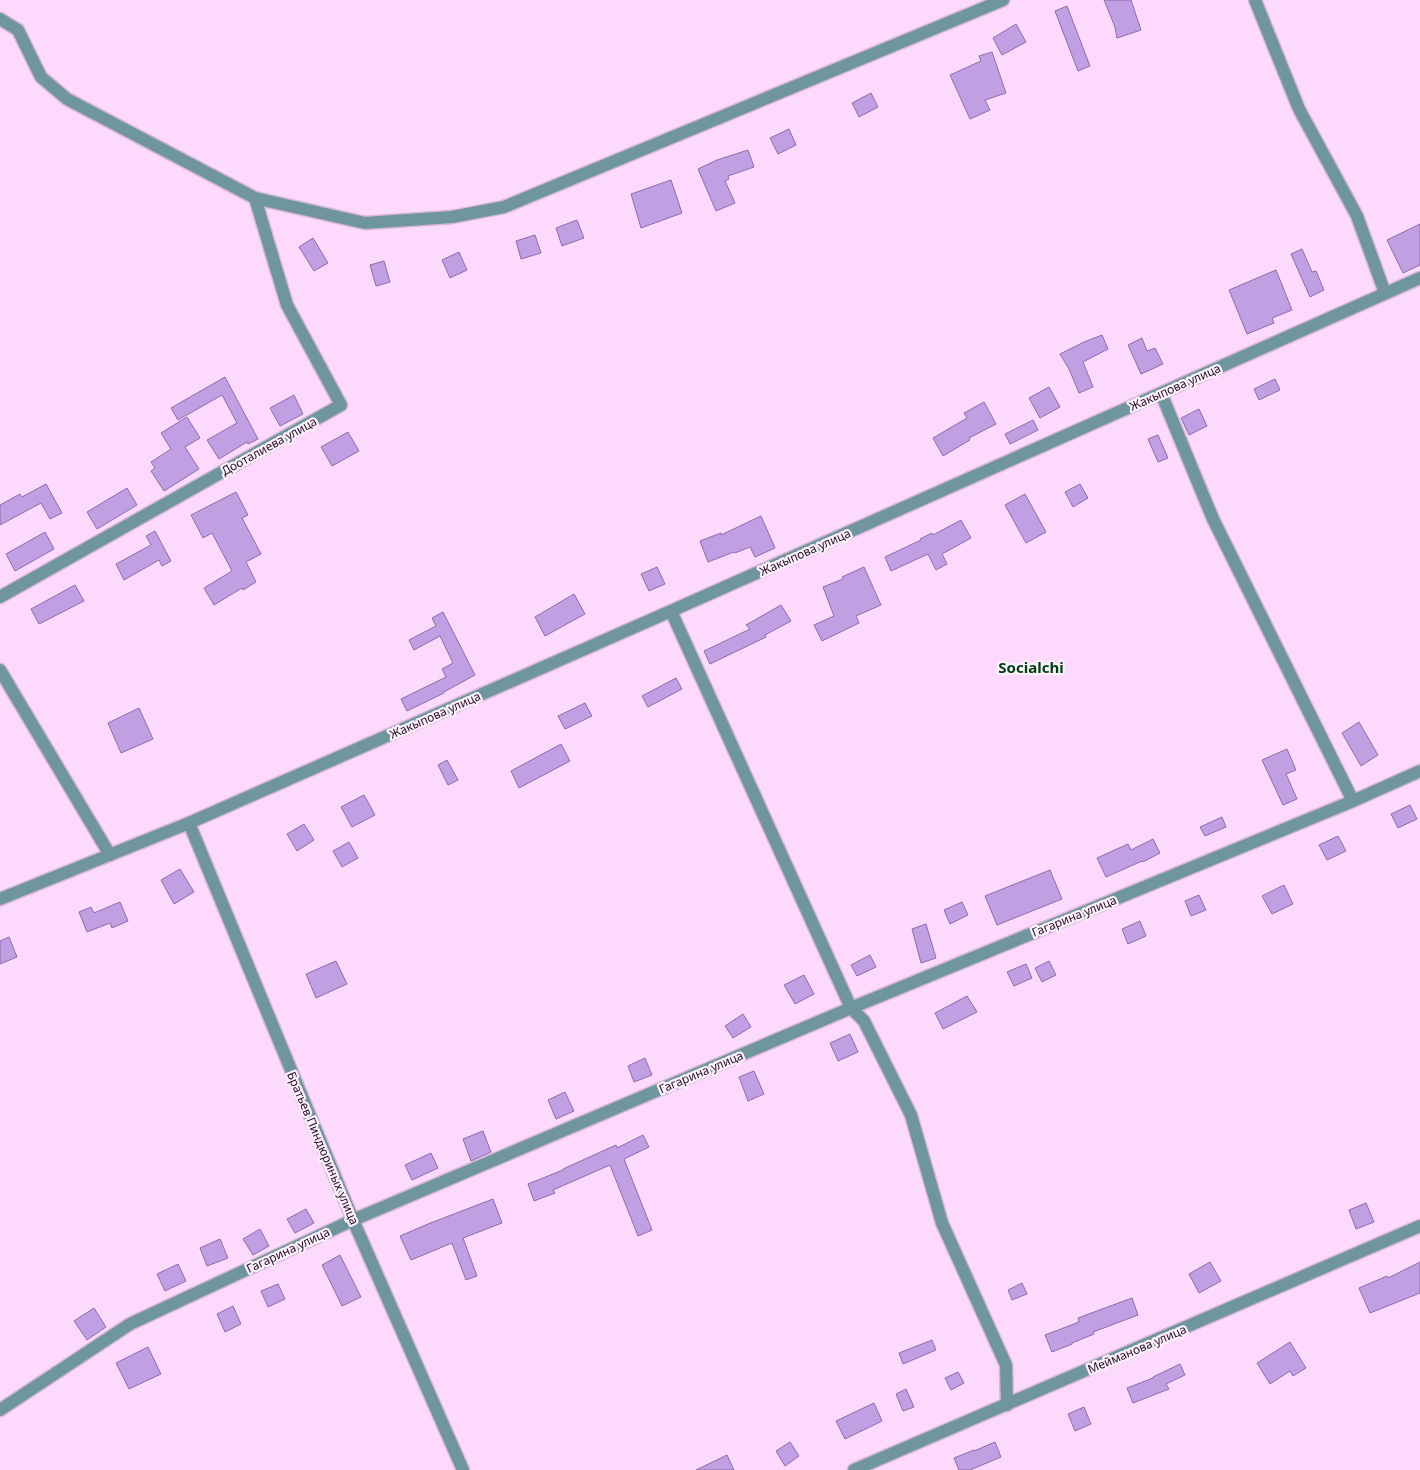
<svg xmlns="http://www.w3.org/2000/svg" width="1420" height="1470" font-family="'Noto Sans',sans-serif">
	<style>
		.building { fill: #c09fe3; stroke: #8c6cac }
		.lines { fill: none; stroke-linecap: round; stroke-linejoin: round }
		.minor-casing { stroke: #d6b6d6; stroke-width: 15 }
		.tertiary-casing { stroke: #d6b6d6; stroke-width: 15 }
		.minor { stroke: #6e969c; stroke-width: 12 }
		.tertiary { stroke: #6e969c; stroke-width: 12 }
		.labels { text-anchor: middle; dominant-baseline: central; stroke-width: 4.5; stroke-linejoin: round; paint-order: stroke }
		.street-label { font-size: 12px; fill: #251026; stroke: #fcf0fc }
		.quarter-label { font-size: 15px; font-weight: bold; fill: #004110; stroke: #fcf0fc }
	</style>
	<rect width="100%" height="100%" fill="#fddafd"/>
	<path class="building" d="M 1104,0 L 1131,0 L 1141,30 L 1117,38 L 1115,27 Z
		M 1067,6 L 1090,66 L 1078,71 L 1055,11 Z
		M 1016,24 L 1026,42 L 1002,55 L 993,38 Z
		M 992,52 L 1006,93 L 985,100 L 990,110 L 970,119 L 950,75 L 981,61 L 979,56 Z
		M 871,93 L 878,107 L 859,117 L 852,103 Z
		M 789,129 L 796,145 L 778,154 L 770,138 Z
		M 748,150 L 754,167 L 728,176 L 729,179 L 725,181 L 735,203 L 716,211 L 698,169 L 717,160 Z
		M 671,180 L 682,213 L 641,228 L 631,194 Z
		M 577,220 L 584,238 L 562,246 L 556,228 Z
		M 1420,224 L 1420,265 L 1403,273 L 1387,240 Z
		M 535,235 L 541,253 L 521,259 L 516,241 Z
		M 313,238 L 328,263 L 314,271 L 299,247 Z
		M 1302,249 L 1312,272 L 1316,271 L 1324,290 L 1310,297 L 1291,254 Z
		M 459,252 L 467,270 L 450,278 L 442,260 Z
		M 384,261 L 390,282 L 376,286 L 370,265 Z
		M 1276,270 L 1292,310 L 1272,318 L 1274,323 L 1247,334 L 1229,290 Z
		M 1102,335 L 1108,349 L 1083,362 L 1093,387 L 1079,393 L 1069,369 L 1060,354 L 1084,342 Z
		M 1142,338 L 1147,351 L 1155,348 L 1163,364 L 1141,374 L 1128,345 Z
		M 225,377 L 258,439 L 248,444 L 247,442 L 219,459 L 207,440 L 237,423 L 222,395 L 178,420 L 171,408 Z
		M 1275,379 L 1280,390 L 1259,400 L 1254,389 Z
		M 1049,387 L 1060,407 L 1040,418 L 1029,398 Z
		M 294,395 L 303,414 L 280,426 L 270,408 Z
		M 984,402 L 996,424 L 969,438 L 970,440 L 943,456 L 933,438 L 967,418 L 964,413 Z
		M 1199,409 L 1207,426 L 1189,435 L 1181,418 Z
		M 187,417 L 200,438 L 185,447 L 199,469 L 164,491 L 151,471 L 155,468 L 151,462 L 171,449 L 161,433 Z
		M 1033,420 L 1038,430 L 1010,444 L 1005,434 Z
		M 348,432 L 359,451 L 332,466 L 321,447 Z
		M 1158,435 L 1168,458 L 1158,462 L 1148,439 Z
		M 46,484 L 62,513 L 50,519 L 41,503 L 0,525 L 0,505 L 20,494 L 22,497 Z
		M 1080,484 L 1088,498 L 1073,507 L 1065,492 Z
		M 127,488 L 137,505 L 97,529 L 87,512 Z
		M 236,492 L 248,515 L 242,518 L 261,554 L 246,562 L 256,582 L 243,590 L 242,588 L 214,605 L 204,588 L 232,571 L 212,533 L 203,538 L 191,515 Z
		M 1025,494 L 1046,532 L 1026,543 L 1005,505 Z
		M 761,516 L 775,548 L 755,557 L 750,547 L 735,553 L 734,552 L 708,562 L 700,541 L 721,533 L 721,535 Z
		M 961,520 L 971,538 L 942,554 L 947,564 L 936,570 L 928,554 L 891,571 L 885,557 L 921,540 L 920,539 L 932,533 L 933,535 Z
		M 155,531 L 171,561 L 162,566 L 159,560 L 124,580 L 116,564 L 151,545 L 146,536 Z
		M 45,532 L 54,549 L 15,571 L 6,554 Z
		M 657,567 L 665,584 L 649,591 L 641,574 Z
		M 864,567 L 881,605 L 856,616 L 859,623 L 822,641 L 814,625 L 834,616 L 823,587 L 843,579 L 842,577 Z
		M 75,585 L 84,601 L 39,624 L 31,609 Z
		M 574,594 L 585,614 L 545,636 L 535,617 Z
		M 781,605 L 791,621 L 765,635 L 766,637 L 710,664 L 704,651 L 750,629 L 746,625 Z
		M 443,612 L 475,675 L 444,692 L 444,693 L 407,711 L 401,699 L 446,677 L 442,669 L 453,663 L 440,636 L 414,650 L 409,640 L 436,626 L 432,618 Z
		M 676,678 L 682,689 L 648,707 L 642,696 Z
		M 585,703 L 592,716 L 565,729 L 558,716 Z
		M 139,708 L 153,739 L 121,753 L 108,723 Z
		M 1359,722 L 1378,755 L 1361,766 L 1342,733 Z
		M 561,744 L 570,761 L 519,788 L 511,771 Z
		M 1287,749 L 1296,770 L 1286,774 L 1297,799 L 1283,805 L 1262,760 Z
		M 447,760 L 458,780 L 448,785 L 438,765 Z
		M 364,795 L 375,815 L 352,827 L 341,807 Z
		M 1410,805 L 1417,819 L 1398,828 L 1391,814 Z
		M 1222,817 L 1226,827 L 1205,836 L 1200,827 Z
		M 304,824 L 314,840 L 297,851 L 287,834 Z
		M 1338,836 L 1346,851 L 1327,860 L 1319,845 Z
		M 1153,839 L 1160,853 L 1143,862 L 1142,861 L 1106,877 L 1097,858 L 1128,844 L 1131,850 Z
		M 349,842 L 358,858 L 342,867 L 333,851 Z
		M 180,869 L 194,892 L 174,904 L 161,880 Z
		M 1050,870 L 1062,899 L 997,925 L 985,896 Z
		M 1284,885 L 1293,904 L 1272,914 L 1262,896 Z
		M 1199,895 L 1206,910 L 1191,916 L 1185,901 Z
		M 120,902 L 128,921 L 112,928 L 110,923 L 87,932 L 79,912 L 91,907 L 94,913 Z
		M 962,902 L 968,915 L 950,924 L 944,910 Z
		M 1140,921 L 1146,936 L 1128,944 L 1122,929 Z
		M 926,924 L 936,958 L 921,963 L 912,929 Z
		M 9,937 L 17,957 L 0,964 L 0,941 Z
		M 870,955 L 876,967 L 857,976 L 851,965 Z
		M 336,961 L 347,984 L 316,998 L 306,974 Z
		M 1049,961 L 1056,975 L 1042,982 L 1035,968 Z
		M 1026,964 L 1032,978 L 1014,986 L 1007,972 Z
		M 804,975 L 814,994 L 795,1004 L 784,985 Z
		M 967,996 L 977,1012 L 943,1029 L 935,1013 Z
		M 743,1014 L 751,1027 L 733,1038 L 725,1026 Z
		M 850,1034 L 858,1052 L 838,1061 L 830,1043 Z
		M 645,1058 L 652,1075 L 634,1082 L 628,1066 Z
		M 754,1071 L 764,1094 L 748,1101 L 739,1077 Z
		M 565,1092 L 574,1111 L 556,1119 L 548,1100 Z
		M 483,1131 L 491,1152 L 471,1161 L 463,1139 Z
		M 643,1135 L 649,1147 L 624,1159 L 652,1230 L 638,1236 L 610,1165 L 553,1190 L 555,1193 L 534,1201 L 528,1184 L 563,1170 L 563,1169 L 616,1145 L 617,1148 Z
		M 431,1153 L 438,1168 L 412,1180 L 405,1165 Z
		M 493,1199 L 502,1223 L 463,1238 L 477,1276 L 466,1280 L 452,1243 L 411,1260 L 400,1236 L 428,1224 Z
		M 1366,1203 L 1374,1222 L 1356,1229 L 1349,1210 Z
		M 306,1209 L 314,1223 L 295,1233 L 287,1219 Z
		M 260,1229 L 269,1246 L 253,1255 L 243,1239 Z
		M 220,1239 L 228,1258 L 207,1266 L 200,1248 Z
		M 340,1255 L 361,1297 L 342,1306 L 322,1265 Z
		M 1210,1262 L 1221,1281 L 1199,1293 L 1189,1274 Z
		M 1420,1262 L 1420,1293 L 1370,1313 L 1359,1288 L 1387,1276 L 1388,1278 Z
		M 178,1264 L 186,1281 L 165,1291 L 157,1274 Z
		M 1022,1283 L 1027,1294 L 1012,1300 L 1008,1290 Z
		M 278,1284 L 285,1299 L 268,1307 L 261,1291 Z
		M 1132,1298 L 1138,1315 L 1093,1332 L 1094,1334 L 1072,1343 L 1072,1344 L 1052,1352 L 1045,1335 L 1079,1322 L 1078,1318 Z
		M 233,1306 L 241,1324 L 225,1332 L 217,1314 Z
		M 94,1308 L 106,1327 L 87,1340 L 74,1321 Z
		M 932,1340 L 936,1350 L 903,1364 L 899,1353 Z
		M 1290,1342 L 1306,1368 L 1293,1376 L 1290,1371 L 1270,1384 L 1257,1363 Z
		M 148,1347 L 161,1374 L 129,1389 L 116,1363 Z
		M 1180,1364 L 1185,1375 L 1166,1384 L 1169,1389 L 1133,1403 L 1127,1388 L 1153,1378 L 1153,1377 Z
		M 958,1372 L 964,1383 L 951,1390 L 945,1378 Z
		M 906,1389 L 914,1407 L 903,1411 L 896,1394 Z
		M 874,1403 L 882,1421 L 845,1439 L 836,1421 Z
		M 1084,1407 L 1091,1424 L 1075,1431 L 1068,1414 Z
		M 790,1442 L 799,1456 L 785,1466 L 776,1451 Z
		M 995,1442 L 1001,1457 L 970,1470 L 959,1470 L 954,1458 L 974,1450 L 974,1451 Z
		M 727,1455 L 734,1470 L 696,1470 Z"/>
	<g class="lines">
		<defs>
			<path id="minor" d="M 1255,0 L 1299,109 L 1357,216 L 1385,293
				M 0,19 L 18,30 L 41,77 L 67,99 L 255,198 L 365,223 L 452,217 L 504,207 L 1003,0
				M 1161,393 L 1213,519 L 1353,801
				M 0,597 L 341,405 L 287,305 L 255,198
				M 671,611 L 851,1008 L 864,1021 L 911,1115 L 942,1223 L 1006,1365 L 1007,1405
				M 189,823 L 671,611 L 1420,278
				M 0,1410 L 130,1324 L 353,1220 L 851,1008 L 1353,801 L 1420,771
				M 854,1470 L 1420,1226"/>
			<path id="tertiary" d="M 0,670 L 110,855
				M 0,899 L 189,823 L 353,1220 L 463,1470"/>
		</defs>
		<use href="#minor" class="minor-casing"/>
		<use href="#tertiary" class="tertiary-casing"/>
		<use href="#minor" class="minor"/>
		<use href="#tertiary" class="tertiary"/>
	</g>
	<g class="labels">
		<g class="street-label">
			<text transform="translate(1175 387) rotate(-24)">Жакыпова улица</text>
			<text transform="translate(269 446) rotate(-29)">Дооталиева улица</text>
			<text transform="translate(805 552) rotate(-24)">Жакыпова улица</text>
			<text transform="translate(435 715) rotate(-24)">Жакыпова улица</text>
			<text transform="translate(1074 916) rotate(-22)">Гагарина улица</text>
			<text transform="translate(701 1072) rotate(-23)">Гагарина улица</text>
			<text transform="translate(323 1148) rotate(67)">Братьев Пиндюриных улица</text>
			<text transform="translate(288 1250) rotate(-25)">Гагарина улица</text>
			<text transform="translate(1137 1349) rotate(-23)">Мейманова улица</text>
		</g>
		<g class="quarter-label">
			<text x="1031" y="667">Socialchi</text>
		</g>
	</g>
</svg>
